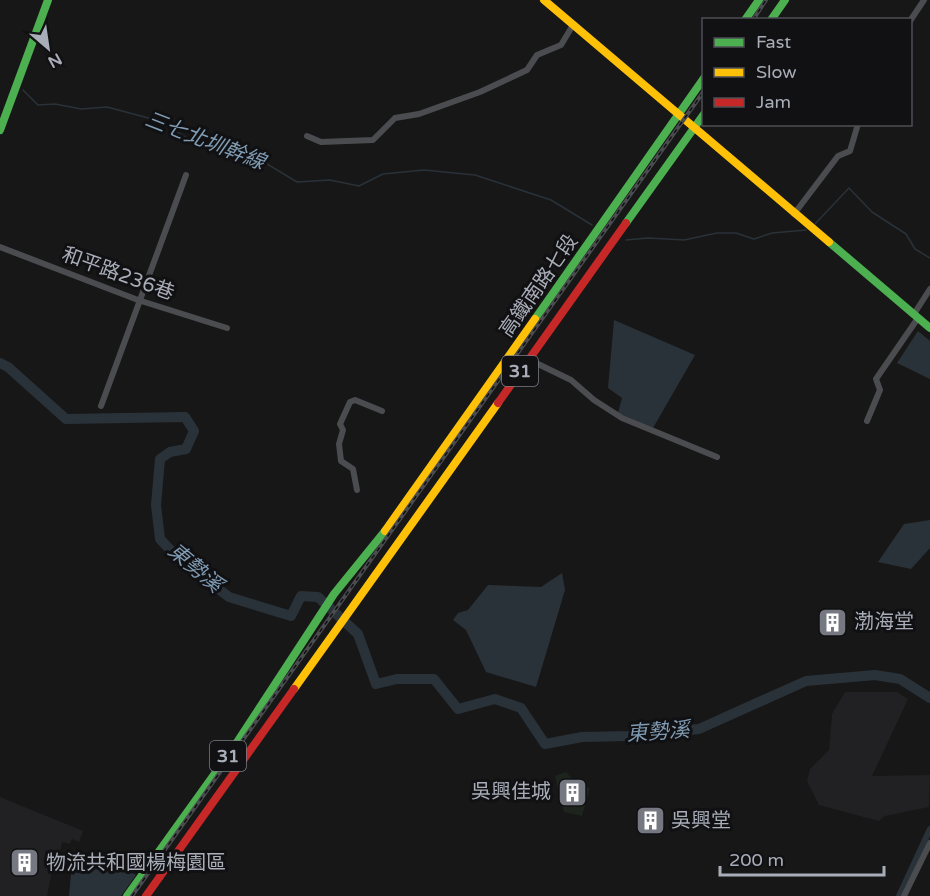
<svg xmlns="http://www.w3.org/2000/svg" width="930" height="896" font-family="'Varela Round','Noto Sans TC',sans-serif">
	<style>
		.built { fill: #212123 }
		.green { fill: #1d241e }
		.water { fill: #2a3239 }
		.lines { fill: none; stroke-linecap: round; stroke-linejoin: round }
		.stream { stroke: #2a3239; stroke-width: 1.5 }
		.canal { stroke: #2a3239; stroke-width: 6 }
		.river { stroke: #2a3239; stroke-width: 10 }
		.street { stroke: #4b4c50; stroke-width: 6 }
		.fast { stroke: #4caf50; stroke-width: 8 }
		.slow { stroke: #ffc107; stroke-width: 8 }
		.jam { stroke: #c62828; stroke-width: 8 }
		.rail-casing { stroke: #4b4c4f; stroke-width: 4 }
		.rail { stroke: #111113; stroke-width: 1.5; stroke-dasharray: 4.5; stroke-linecap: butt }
		.labels { text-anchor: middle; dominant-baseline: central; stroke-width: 6; stroke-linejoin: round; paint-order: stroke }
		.shield { fill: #111113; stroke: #7b7e86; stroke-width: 1.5 }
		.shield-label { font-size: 18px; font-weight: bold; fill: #a8adb8 }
		.street-label { font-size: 20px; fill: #a8adb8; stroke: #111113 }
		.poi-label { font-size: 20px; fill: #a8adb8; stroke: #111113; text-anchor: start }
		.water-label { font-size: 21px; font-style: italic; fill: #7f9bb3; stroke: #111113 }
	</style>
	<rect width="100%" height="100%" fill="#171717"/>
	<path class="built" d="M 845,692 L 897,692 L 908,699 L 872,776 L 930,775 L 929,807 L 885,816 L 879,821 L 819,805 L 807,781 L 810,769 L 829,750 L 832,714 Z
		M 0,797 L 83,831 L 79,842 L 72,839 L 70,844 L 62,842 L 60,852 L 56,850 L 47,896 L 0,896 Z"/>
	<path class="green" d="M 566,772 L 577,784 L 590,788 L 582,816 L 564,812 L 555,776 Z"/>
	<path class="water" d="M 614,320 L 695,355 L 653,428 L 618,413 L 622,398 L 608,388 Z
		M 918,331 L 930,341 L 930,379 L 897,363 Z
		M 930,520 L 930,548 L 911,569 L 878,562 L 904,524 Z
		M 562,573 L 565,590 L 536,687 L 486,672 L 466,630 L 453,620 L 458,613 L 468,610 L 488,585 L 541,587 Z
		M 72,863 L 111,863 L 136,875 L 121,896 L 69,896 Z"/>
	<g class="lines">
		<path class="stream" d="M 23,90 L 38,105 L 55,104 L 81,109 L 107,107 L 156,120 L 187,138 L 211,143 L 224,152 L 252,155 L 297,182 L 330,180 L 359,186 L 383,174 L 424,170 L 475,175 L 551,200 L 592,225
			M 815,224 L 849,188 L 872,212 L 906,234 L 915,249 L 930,258
			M 626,240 L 648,238 L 684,240 L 717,233 L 736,233 L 754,239 L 772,233 L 806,230"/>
		<path class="canal" d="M 899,896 L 930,829"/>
		<path class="river" d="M 0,363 L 8,367 L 66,419 L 185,417 L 194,431 L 186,449 L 170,452 L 160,459 L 156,505 L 160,539 L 177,557 L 229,597 L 291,616 L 301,596 L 318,597 L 358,634 L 376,684 L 397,679 L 434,679 L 458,709 L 495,699 L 521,708 L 545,744 L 582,737 L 628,736 L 699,729 L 806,681 L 875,675 L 900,679 L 930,698"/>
		<path class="street" d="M 910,21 L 924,0
			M 307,136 L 321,142 L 373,140 L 395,118 L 419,114 L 480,92 L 527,70 L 537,55 L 561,45 L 573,25
			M 794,214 L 838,156 L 850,151 L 858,124
			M 0,247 L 138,300 L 227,328
			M 914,314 L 930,289
			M 538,364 L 571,380 L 594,400 L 622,418 L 717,457
			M 101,406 L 186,175
			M 867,421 L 880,390 L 876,379 L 918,318
			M 357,490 L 353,469 L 341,461 L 339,444 L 343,430 L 340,424 L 350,402 L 355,400 L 382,411
			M 904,896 L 930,843"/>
		<path class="fast" d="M 745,20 L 759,0
			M 771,20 L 785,0
			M 0,130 L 48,0
			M 626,223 L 704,114
			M 829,242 L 930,328
			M 535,319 L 704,78
			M 127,896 L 234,747 L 334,594 L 385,531"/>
		<path class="slow" d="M 544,0 L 829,242
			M 385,531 L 535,319
			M 294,689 L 498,403"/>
		<path class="jam" d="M 498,403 L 626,223
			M 146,896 L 294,689"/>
		<defs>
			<path id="rail" d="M 753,20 L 766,0
				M 132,896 L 704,91"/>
		</defs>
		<use href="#rail" class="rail-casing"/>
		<use href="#rail" class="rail"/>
	</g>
	<defs>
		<symbol id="building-square" viewBox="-11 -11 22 22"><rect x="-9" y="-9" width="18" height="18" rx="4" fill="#757880" stroke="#111113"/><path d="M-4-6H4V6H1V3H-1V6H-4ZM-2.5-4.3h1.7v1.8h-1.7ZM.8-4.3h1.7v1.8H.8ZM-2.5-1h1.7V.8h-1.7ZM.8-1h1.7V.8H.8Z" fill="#fff"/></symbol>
	</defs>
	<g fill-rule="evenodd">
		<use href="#building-square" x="816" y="606" width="33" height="33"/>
		<use href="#building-square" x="556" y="776" width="33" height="33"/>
		<use href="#building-square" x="634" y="804" width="33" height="33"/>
		<use href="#building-square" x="8" y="846" width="33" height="33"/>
	</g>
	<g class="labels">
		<g class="shield">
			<rect x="502" y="356" width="36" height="30" rx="4.5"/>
			<rect x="210" y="741" width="36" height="30" rx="4.5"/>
		</g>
		<g class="shield-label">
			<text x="520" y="371">31</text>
			<text x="228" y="756">31</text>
		</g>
		<g class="street-label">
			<text transform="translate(118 274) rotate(20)">和平路236巷</text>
			<text transform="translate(539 286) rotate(-55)">高鐵南路七段</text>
		</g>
		<g class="poi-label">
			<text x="854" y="622">渤海堂</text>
			<text x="551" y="792" text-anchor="end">吳興佳城</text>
			<text x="671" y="821">吳興堂</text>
			<text x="46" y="863">物流共和國楊梅園區</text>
		</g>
		<g class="water-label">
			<text transform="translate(205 141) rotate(21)">三七北圳幹線</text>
			<text transform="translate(195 568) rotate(40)">東勢溪</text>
			<text transform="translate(658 732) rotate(-4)">東勢溪</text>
		</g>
	</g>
	<rect x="702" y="18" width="210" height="108" fill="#111113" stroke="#4d4f55" stroke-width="1.5"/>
	<rect x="714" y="38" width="30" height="9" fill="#4caf50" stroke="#4d4f55" stroke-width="1.5"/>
	<text x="756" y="48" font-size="18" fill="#a8adb8">Fast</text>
	<rect x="714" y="68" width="30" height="9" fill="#ffc107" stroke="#4d4f55" stroke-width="1.5"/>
	<text x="756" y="78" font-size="18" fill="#a8adb8">Slow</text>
	<rect x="714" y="98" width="30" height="9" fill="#c62828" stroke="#4d4f55" stroke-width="1.5"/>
	<text x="756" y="108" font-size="18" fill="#a8adb8">Jam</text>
	<g transform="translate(48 48) rotate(151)" stroke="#111113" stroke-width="4.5" paint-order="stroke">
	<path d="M0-4.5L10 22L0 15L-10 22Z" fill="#a8adb8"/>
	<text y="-9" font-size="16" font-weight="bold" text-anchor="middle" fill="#a8adb8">N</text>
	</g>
	<path d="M720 866v9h164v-9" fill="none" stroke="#a8adb8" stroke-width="3"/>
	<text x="729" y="866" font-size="18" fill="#a8adb8" stroke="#111113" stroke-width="4.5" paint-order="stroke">200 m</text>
</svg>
